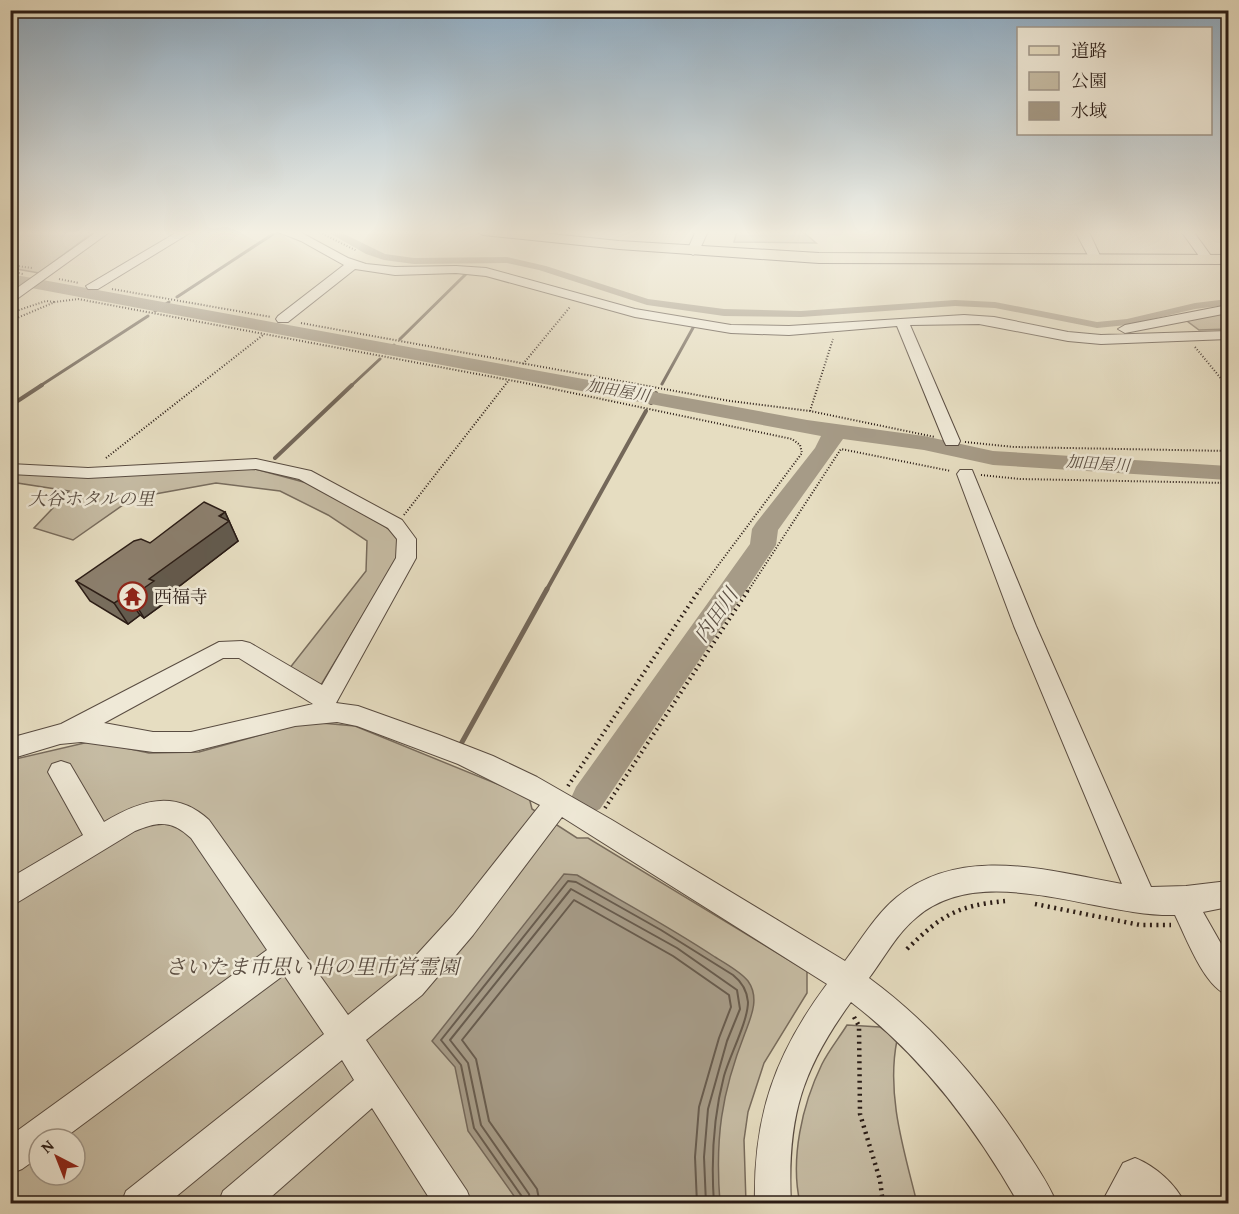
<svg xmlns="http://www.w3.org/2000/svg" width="1239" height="1214" font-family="'Gentium Book Plus','Noto Serif JP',serif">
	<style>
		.green { fill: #c6bca4; stroke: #786c5d; stroke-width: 1.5; fill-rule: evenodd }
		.water { fill: #a69b87; stroke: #74685a; stroke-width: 1.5 }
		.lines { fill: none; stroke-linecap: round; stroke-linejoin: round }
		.shore { stroke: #685c4e; stroke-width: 2 }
		.stream-far2 { stroke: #74685a; stroke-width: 3 }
		.stream-far1 { stroke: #74685a; stroke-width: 4 }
		.stream { stroke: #74685a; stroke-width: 5 }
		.canal { fill: #a69b87; fill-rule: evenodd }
		.river { fill: #a69b87; fill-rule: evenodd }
		.minor-casing { stroke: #594c41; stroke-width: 2 }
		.major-casing { stroke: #2a1c16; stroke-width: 2 }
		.path-far2 { stroke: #2a1c16; stroke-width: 2; stroke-dasharray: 1 2; stroke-linecap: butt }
		.path-far1 { stroke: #2a1c16; stroke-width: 4; stroke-dasharray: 1.5 4; stroke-linecap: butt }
		.path { stroke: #2a1c16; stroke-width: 4.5; stroke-dasharray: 2 4.5; stroke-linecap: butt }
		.minor { fill: #efe9d7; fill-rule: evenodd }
		.major { fill: #e6ddc1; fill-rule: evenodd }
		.wall { fill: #786e5f; stroke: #2a1c16; stroke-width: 1.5 }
		.shaded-wall { fill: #625a4e; stroke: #2a1c16; stroke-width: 1.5 }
		.building { fill: #8c806f; stroke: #2a1c16; stroke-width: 1.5 }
		.labels { text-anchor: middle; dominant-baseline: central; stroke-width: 5; stroke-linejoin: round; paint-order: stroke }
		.far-water-label { font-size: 16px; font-style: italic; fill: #5c4f43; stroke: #efe9d7 }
		.park-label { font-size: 18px; font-style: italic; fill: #594c41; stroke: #efe9d7 }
		.poi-label { font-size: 18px; fill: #2a1c16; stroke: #efe9d7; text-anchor: start }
		.water-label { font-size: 20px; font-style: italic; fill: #5c4f43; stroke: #efe9d7 }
		.near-park-label { font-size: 21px; font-style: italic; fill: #594c41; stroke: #efe9d7 }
	</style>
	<rect width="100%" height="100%" fill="#e6ddc1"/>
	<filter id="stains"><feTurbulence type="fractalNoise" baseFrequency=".00333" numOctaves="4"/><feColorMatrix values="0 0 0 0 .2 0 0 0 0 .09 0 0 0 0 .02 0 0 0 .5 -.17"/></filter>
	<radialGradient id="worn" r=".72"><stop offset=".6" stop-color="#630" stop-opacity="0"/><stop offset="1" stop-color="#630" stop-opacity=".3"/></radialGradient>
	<path class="green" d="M 10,231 L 95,231 L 39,273 L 11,268 Z
		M 737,231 L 802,231 L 816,243 L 734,242 Z
		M 1224,312 L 1228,315 L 1228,329 L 1199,330 L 1187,321 Z
		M 248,467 L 311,484 L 383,525 L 399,537 L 402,550 L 321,685 L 289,669 L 366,571 L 367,541 L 328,515 L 280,491 L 216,483 L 133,498 L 73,540 L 34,528 L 69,491 L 11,482 L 11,473 Z
		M 321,723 L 355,726 L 529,797 L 532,809 L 577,838 L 588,838 L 807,971 L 807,993 L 764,1063 L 748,1112 L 744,1140 L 746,1203 L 11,1204 L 11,760 L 93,741 L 149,753 L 199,752 L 296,725 ZM 39,1139 L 75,1139 L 75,1175 L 39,1175 Z
		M 847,1025 L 880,1027 L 897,1040 C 886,1095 904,1150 917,1203 L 800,1203 C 790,1159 802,1105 822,1064 C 829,1050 839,1038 847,1025 Z"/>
	<path class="water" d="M 564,874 L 577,875 C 623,902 670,927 715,957 C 725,963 741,972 748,981 C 760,998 751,1017 745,1033 C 721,1094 715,1139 720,1203 L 519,1203 L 468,1131 L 455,1067 L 432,1041 Z"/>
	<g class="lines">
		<path class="shore" d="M 524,1204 L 523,1198 L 474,1128 L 461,1065 L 441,1040 L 568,881 L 576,882 L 661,930 L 733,975 C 742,982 747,990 748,1002 C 748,1021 730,1055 724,1076 C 713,1118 711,1161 714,1204
			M 531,1204 L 529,1194 L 481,1125 L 468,1063 L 450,1040 L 571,889 L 677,948 L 737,990 L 740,1009 L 727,1041 L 708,1109 L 704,1157 L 706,1204
			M 540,1204 L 537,1189 L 489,1121 L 476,1059 L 462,1040 L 574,900 L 673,956 L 729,995 L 731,1007 L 719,1038 L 699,1107 L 695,1157 L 697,1204"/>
		<path class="stream-far2" d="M 177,297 L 273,234
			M 155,311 L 169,302
			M 400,339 L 467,273
			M 386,353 L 394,345
			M 662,384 L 694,326
			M 40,386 L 148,316
			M 351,386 L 380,359"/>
		<path class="stream-far1" d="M 651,403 L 656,393
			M 10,406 L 42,385
			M 275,458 L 352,385
			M 546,591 L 646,411"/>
		<path class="stream" d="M 461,744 L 547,589"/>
		<path class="canal" d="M 326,231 L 338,231 L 385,254 L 414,258 L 507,257 L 546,266 L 648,299 L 724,309 L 801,311 L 955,300 L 995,302 L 1097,322 L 1127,319 L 1195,303 L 1228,299 L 1228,305 L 1195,309 L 1127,325 L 1097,328 L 995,308 L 955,306 L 801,317 L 724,316 L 647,305 L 539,270 L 507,263 L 414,264 L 384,260 L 366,254 Z"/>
		<path class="river" d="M 10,274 L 807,420 L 924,436 L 993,451 L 1228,466 L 1228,480 L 993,465 L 924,450 L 843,439 L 778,530 L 776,545 L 600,809 L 588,814 L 576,809 L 571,798 L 576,787 L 750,544 L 752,529 L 756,523 L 815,448 L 821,436 L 10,284 Z"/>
		<defs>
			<path id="minor" d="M 98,231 L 111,231 L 10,304 L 10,293 Z
				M 179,231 L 193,231 L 98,289 L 88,289 L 86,286 Z
				M 276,231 L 298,231 L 348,258 L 366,264 L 395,267 L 456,266 L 486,268 L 635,309 L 731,325 L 789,326 L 964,315 L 994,317 L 1068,332 L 1101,335 L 1228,331 L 1228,339 L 1101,344 L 1068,341 L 979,324 L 910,325 L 960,441 L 958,445 L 946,445 L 944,441 L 897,326 L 789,335 L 731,333 L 635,317 L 486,276 L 456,273 L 395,275 L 355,269 L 288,322 L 278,322 L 276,319 L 278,316 L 344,265 L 301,241 Z
				M 696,231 L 708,231 L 699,251 L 693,255 L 687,251 Z
				M 1075,231 L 1089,232 L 1102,260 L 1100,263 L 1092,263 Z
				M 1181,231 L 1193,231 L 1214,260 L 1212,263 L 1204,263 Z
				M 1228,305 L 1228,313 L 1125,333 L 1118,329 L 1125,325 Z
				M 256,459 L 311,471 L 402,520 L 416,539 L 416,558 L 336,703 L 358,706 L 439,735 L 493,756 L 537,777 L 612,820 L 845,961 C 861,940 876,914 897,897 C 962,844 1049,871 1122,884 L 1014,626 L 957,474 L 960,470 L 972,470 L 1036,626 L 1151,887 L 1186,886 L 1228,881 L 1228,907 L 1203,912 L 1228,956 L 1228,995 C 1204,987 1186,937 1175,915 C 1096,917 984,860 917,917 C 897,933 884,958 869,978 C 930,1023 980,1080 1022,1144 C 1034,1163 1048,1182 1057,1204 L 1019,1204 C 975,1127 922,1056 851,1002 C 801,1071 787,1118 791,1204 L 755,1204 C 753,1116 775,1054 827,984 L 562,817 L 473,935 L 422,995 L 366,1040 L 467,1191 L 472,1204 L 433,1204 L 372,1108 L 263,1204 L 218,1204 L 223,1191 L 354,1080 L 342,1060 L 167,1204 L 121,1204 L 126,1191 L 324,1034 L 284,975 L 63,1139 L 39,1139 L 39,1157 L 22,1169 L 10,1174 L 10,1136 L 267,950 L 191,838 C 172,820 158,821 135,831 L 10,907 L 10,878 L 83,835 L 48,772 L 52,764 L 61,761 L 70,764 L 104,822 C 141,800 175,789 209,820 L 348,1015 L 400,973 L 453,915 L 540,805 L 458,764 L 357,726 L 337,722 L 295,726 L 191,752 L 153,752 L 81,742 L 60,744 L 10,759 L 10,738 L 61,724 L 219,642 L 242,641 L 250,643 L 322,685 L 396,558 L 397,539 L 388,528 L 299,479 L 256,469 L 88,478 L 10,474 L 10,464 L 88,468 ZM 223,658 L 239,658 L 313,704 L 191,732 L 153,732 L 104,723 Z
				M 1135,1158 C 1155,1166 1176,1184 1185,1204 L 1101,1204 L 1123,1163 Z"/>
			<path id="major" d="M 476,231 L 522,231 L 619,241 L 819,253 L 1228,255 L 1228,264 L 819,263 L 619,249 L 483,235 Z"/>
		</defs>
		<use href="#minor" class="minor-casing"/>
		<use href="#major" class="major-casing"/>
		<path class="path-far2" d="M 317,231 L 357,251
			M 10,265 L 32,268
			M 10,271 L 23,274
			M 59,279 L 79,283
			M 112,289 L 271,317
			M 10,313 L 46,301 L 55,302
			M 10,321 L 55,302 L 78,299 L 525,383 L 792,439 L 800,445 L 802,453 L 699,591
			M 301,323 L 730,401 L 810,411 L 935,437
			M 1195,347 L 1228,387
			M 523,364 L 570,307
			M 810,411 L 833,339
			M 965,442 L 1014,447 L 1228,451
			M 106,458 L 263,335
			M 981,475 L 1020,479 L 1228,483
			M 404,515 L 509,380
			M 748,591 L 841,449 L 951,471"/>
		<path class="path-far1" d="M 568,786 L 700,589
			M 605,808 L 749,589"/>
		<path class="path" d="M 1035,904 L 1140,925 L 1171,925
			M 907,949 C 942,915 956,906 1005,901
			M 854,1017 L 859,1026 L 860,1114 L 880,1180 L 883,1204"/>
		<use href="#minor" class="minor"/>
		<use href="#major" class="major"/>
	</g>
	<path class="wall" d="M 225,512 L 238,541 L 164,598 L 166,602 L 144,618 L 140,615 L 128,624 L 90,601 L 76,581 L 150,543 Z"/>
	<path class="shaded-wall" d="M 225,512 L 238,541 L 164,598 L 166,602 L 144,618 L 131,597 L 149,579 Z
		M 126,595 L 140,615 L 128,624 L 114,603 Z"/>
	<path class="building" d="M 204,502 L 225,512 L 219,516 L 229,521 L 149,579 L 154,581 L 131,597 L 126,595 L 114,603 L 76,581 L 134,541 L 141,539 L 150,543 Z"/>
	<linearGradient id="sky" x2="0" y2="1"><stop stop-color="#8daac1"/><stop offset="0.58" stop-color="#f4f0e3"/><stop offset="1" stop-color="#f4f0e3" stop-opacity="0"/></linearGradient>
	<rect width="1239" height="401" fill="url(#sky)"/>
	<defs>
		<symbol id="temple-ring" viewBox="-11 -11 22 22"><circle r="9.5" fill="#efe9d7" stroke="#8f2418" stroke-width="1.5"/><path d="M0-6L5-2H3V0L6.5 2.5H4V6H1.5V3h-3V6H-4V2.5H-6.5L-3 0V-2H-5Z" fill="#8f2418"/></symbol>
	</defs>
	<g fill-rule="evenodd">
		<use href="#temple-ring" x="116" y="580" width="33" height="33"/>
	</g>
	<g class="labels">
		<g class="far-water-label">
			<text transform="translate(618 390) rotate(10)">加田屋川</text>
			<text transform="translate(1098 463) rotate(4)">加田屋川</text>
		</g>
		<g class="park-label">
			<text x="91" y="498">大谷ホタルの里</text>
		</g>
		<g class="poi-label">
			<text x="154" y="596">西福寺</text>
		</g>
		<g class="water-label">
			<text transform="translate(715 615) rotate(-55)">内田川</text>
		</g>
		<g class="near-park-label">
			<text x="312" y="966">さいたま市思い出の里市営霊園</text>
		</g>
	</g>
	<rect width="1239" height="1214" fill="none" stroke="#e6ddc1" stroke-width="36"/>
	<rect x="12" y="12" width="1215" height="1190" fill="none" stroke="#2a1c16" stroke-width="3"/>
	<rect x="18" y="18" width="1203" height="1178" fill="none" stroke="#2a1c16" stroke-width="1.5"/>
	<rect x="1017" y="27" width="195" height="108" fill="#efe9d7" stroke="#a0978a" stroke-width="1.5"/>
	<rect x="1029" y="46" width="30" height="9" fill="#e6ddc1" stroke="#a0978a" stroke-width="1.5"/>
	<text x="1071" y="57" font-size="18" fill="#2a1c16">道路</text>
	<rect x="1029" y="72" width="30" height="18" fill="#c6bca4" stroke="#a0978a" stroke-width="1.5"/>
	<text x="1071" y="87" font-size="18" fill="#2a1c16">公園</text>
	<rect x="1029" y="102" width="30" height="18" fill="#a69b87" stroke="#a0978a" stroke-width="1.5"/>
	<text x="1071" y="117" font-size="18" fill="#2a1c16">水域</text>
	<g transform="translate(57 1157) rotate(318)"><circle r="28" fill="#efe9d7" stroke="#a0978a" stroke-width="1.5"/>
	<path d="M0-4.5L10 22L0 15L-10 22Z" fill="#8f2418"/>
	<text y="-9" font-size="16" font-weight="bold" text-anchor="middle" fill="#2a1c16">N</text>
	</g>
	<rect width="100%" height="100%" filter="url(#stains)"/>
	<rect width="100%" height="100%" fill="url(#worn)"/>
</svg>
